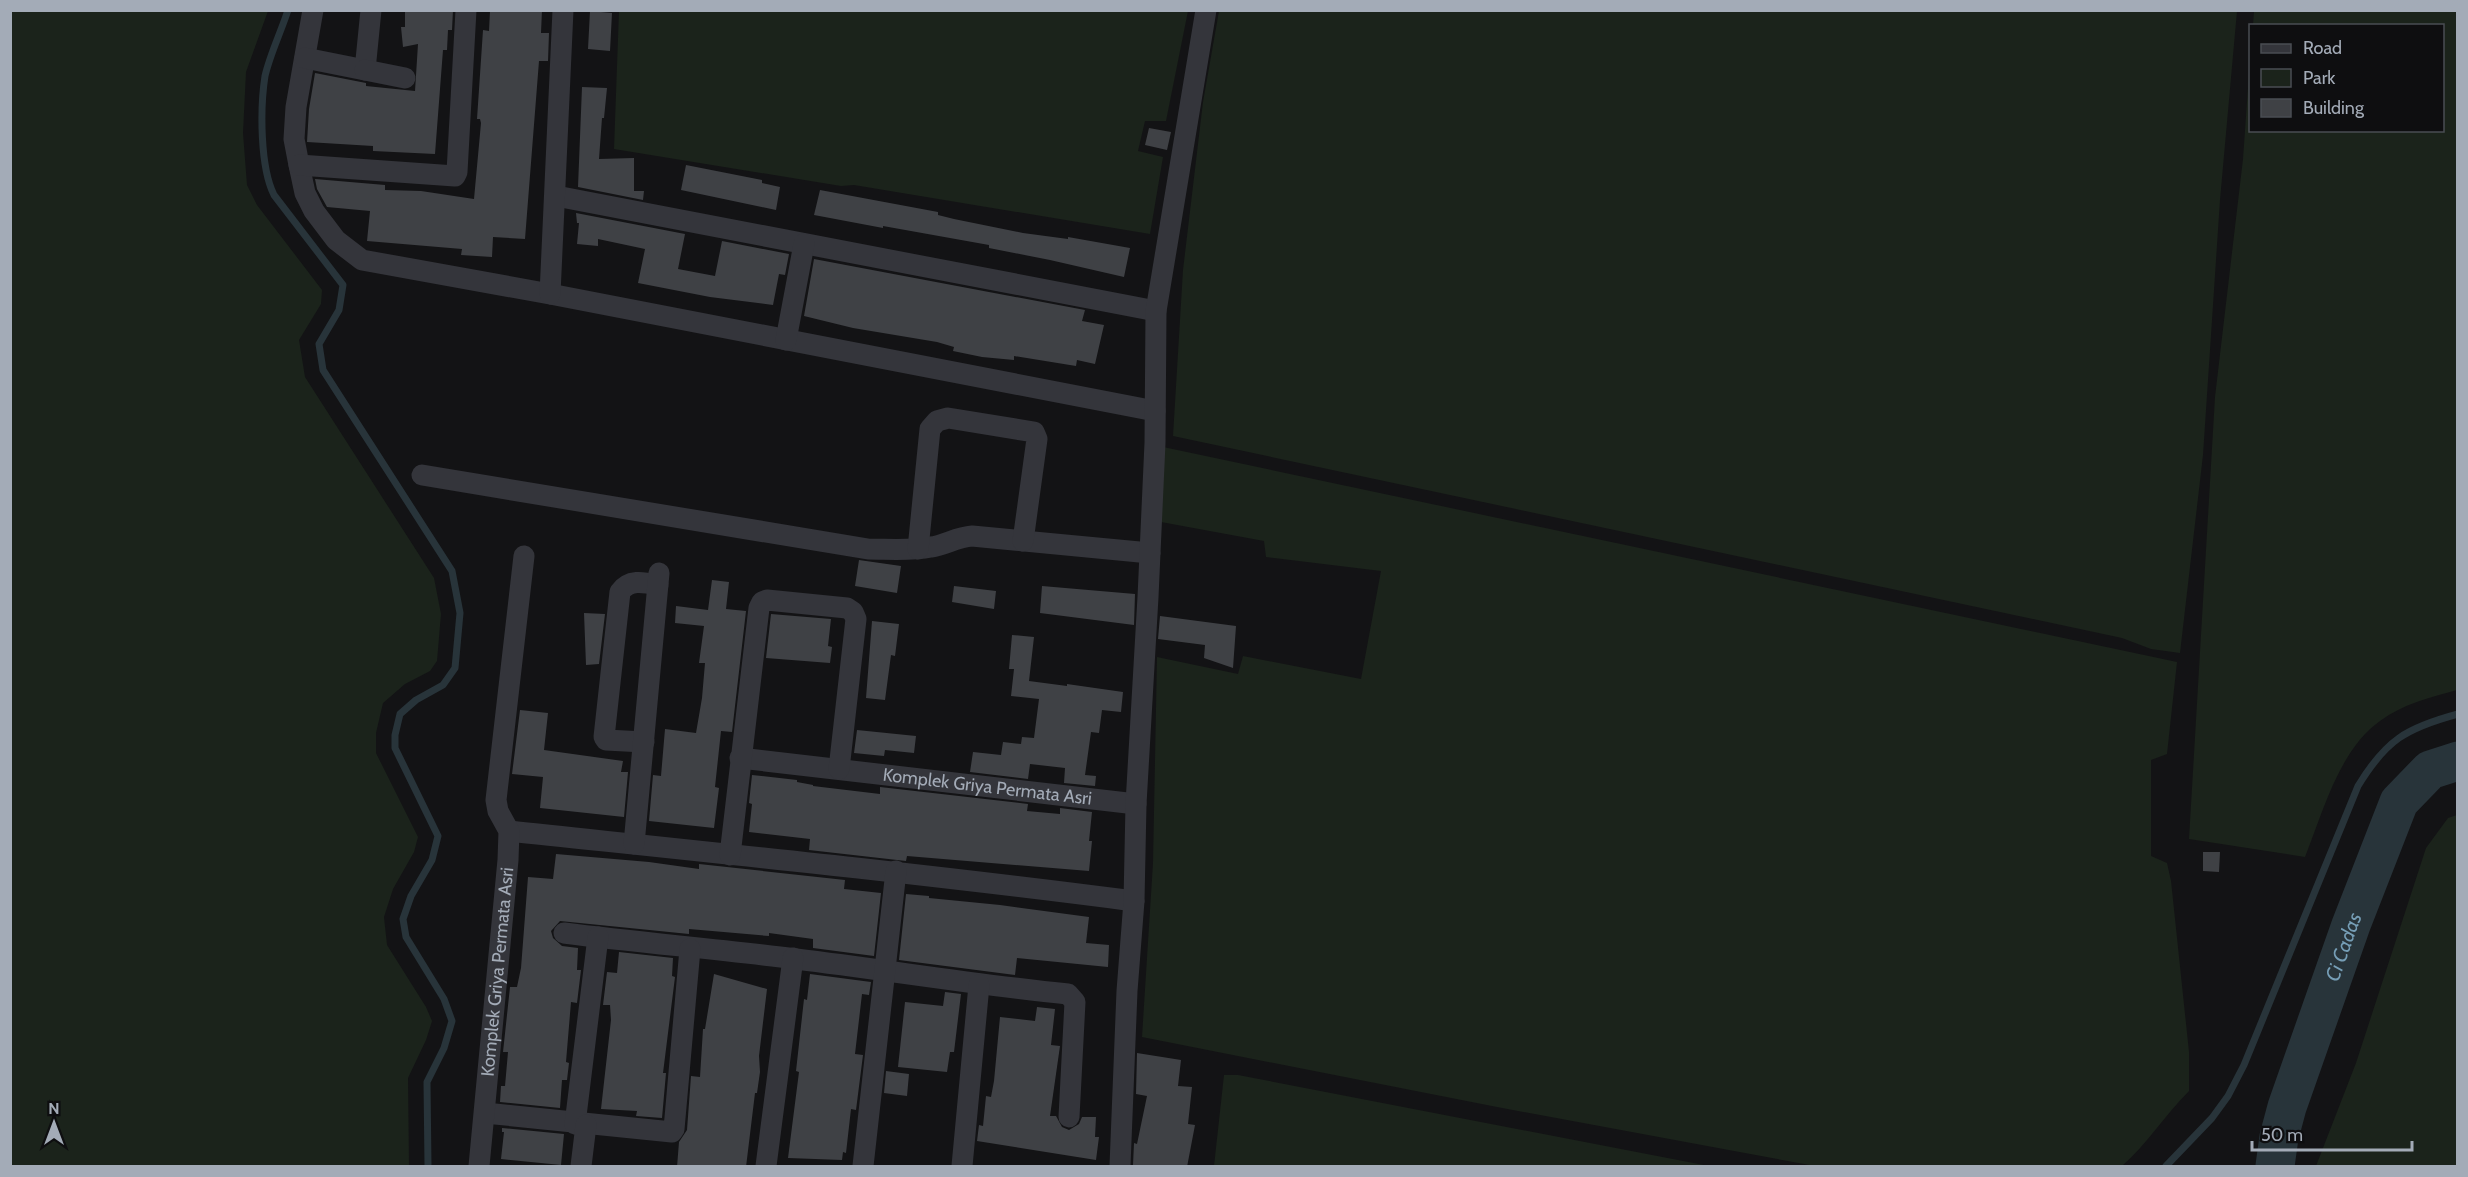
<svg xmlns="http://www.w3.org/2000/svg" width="2468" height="1177" font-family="Cabin,sans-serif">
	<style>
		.green { fill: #1b231b }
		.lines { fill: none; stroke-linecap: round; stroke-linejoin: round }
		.stream { stroke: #28343a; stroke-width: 7 }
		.river { stroke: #28343a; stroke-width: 39 }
		.building { fill: #3f4145 }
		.street { stroke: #34353b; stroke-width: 21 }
		.labels { text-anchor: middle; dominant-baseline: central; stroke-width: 4.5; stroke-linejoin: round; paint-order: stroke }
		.street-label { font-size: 18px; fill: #a3abb7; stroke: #0e0e10 }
		.water-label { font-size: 20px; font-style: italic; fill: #769eb6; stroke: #0e0e10 }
	</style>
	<rect width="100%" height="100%" fill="#131315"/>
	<path class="green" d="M 10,11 L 268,11 L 246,72 L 243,133 L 247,185 L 257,205 L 322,290 L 321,304 L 299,340 L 305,377 L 434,578 L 441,614 L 437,661 L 430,671 L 405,684 L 383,703 L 376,733 L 376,753 L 418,837 L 414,852 L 393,889 L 384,917 L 387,945 L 426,1007 L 432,1021 L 426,1040 L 408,1078 L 409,1166 L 11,1166 Z
		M 619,11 L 1188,11 L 1166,121 L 1145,121 L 1138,151 L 1163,157 L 1150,234 L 854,185 L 841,186 L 614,149 Z
		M 1219,11 L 2237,11 L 2220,200 L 2203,455 L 2180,653 L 2151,649 L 2122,638 L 1173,436 L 1183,270 L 1203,102 Z
		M 2254,11 L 2457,11 L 2457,690 C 2431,697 2403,704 2380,721 C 2339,750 2323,812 2305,857 L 2189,839 L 2215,397 L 2243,159 L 2250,59 L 2250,130 L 2442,130 L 2442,26 L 2253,25 Z
		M 1163,447 L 2177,662 L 2167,754 L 2151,760 L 2151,856 L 2167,863 L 2171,881 L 2189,1052 L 2189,1091 C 2165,1115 2147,1144 2122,1166 L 1815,1166 L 1497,1107 L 1142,1037 L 1153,863 L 1157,657 L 1238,674 L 1243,656 L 1361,679 L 1381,571 L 1266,557 L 1264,541 L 1161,522 Z
		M 2457,815 L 2457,1166 L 2316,1166 L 2356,1063 L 2426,848 L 2448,818 Z
		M 1224,1075 L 1238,1075 L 1709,1166 L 1214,1166 Z"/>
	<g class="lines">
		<path class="stream" d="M 288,10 C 281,32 270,54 265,76 C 260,108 260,167 274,195 L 343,285 L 339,310 L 319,344 L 323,370 L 452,571 L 460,613 L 455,668 L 443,685 L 416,700 L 400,714 L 395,735 L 395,748 L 438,836 L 432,860 L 411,896 L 403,919 L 406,937 L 444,999 L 452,1021 L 444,1048 L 427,1082 L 428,1166
			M 2166,1166 L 2212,1118 L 2228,1096 L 2244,1065 L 2358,786 C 2386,740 2406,728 2458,714"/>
		<path class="river" id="s1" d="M 2275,1166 L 2279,1137 L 2287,1107 L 2351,925 L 2399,802 L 2430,770 L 2458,761"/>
	</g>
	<path class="building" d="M 405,10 L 453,10 L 452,30 L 448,30 L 447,50 L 443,50 L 435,154 L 373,151 L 373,146 L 307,142 L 309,109 L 315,73 L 366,83 L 366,86 L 415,91 L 418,44 L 403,47 L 401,27 L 405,27 Z
		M 512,10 L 542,10 L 541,33 L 549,33 L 548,61 L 539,61 L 525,239 L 493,237 L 492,257 L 461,255 L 462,249 L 367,241 L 370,211 L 327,207 L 317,189 L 315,179 L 385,185 L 385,190 L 421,191 L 474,199 L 481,123 L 480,119 L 477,119 L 483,30 L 489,31 L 490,11 L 512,12 Z
		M 590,11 L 612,13 L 610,51 L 588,49 Z
		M 582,87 L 607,88 L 604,118 L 602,118 L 599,159 L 634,158 L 634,191 L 644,191 L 643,200 L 578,187 Z
		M 1149,128 L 1171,132 L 1167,150 L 1145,145 Z
		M 686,165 L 762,180 L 762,183 L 780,187 L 776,210 L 681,190 Z
		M 820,190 L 938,212 L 938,215 L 954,219 L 1023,233 L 1068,239 L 1068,237 L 1130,248 L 1124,277 L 1050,260 L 989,248 L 989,245 L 883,226 L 883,228 L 814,215 Z
		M 576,213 L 685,234 L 678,269 L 715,276 L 722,241 L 789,254 L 785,275 L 779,274 L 773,305 L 710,297 L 638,283 L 645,249 L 598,239 L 598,246 L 577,244 L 579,223 L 577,223 Z
		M 814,259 L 1085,310 L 1082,321 L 1104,325 L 1095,364 L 1077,360 L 1076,366 L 1014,356 L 1014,360 L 982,357 L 953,351 L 954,347 L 937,342 L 853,328 L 804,316 Z
		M 859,560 L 901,566 L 897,593 L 855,586 Z
		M 712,580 L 729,582 L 726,609 L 746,611 L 732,732 L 721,731 L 715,787 L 719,788 L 714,828 L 649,821 L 653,775 L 661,776 L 665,729 L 696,733 L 702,698 L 705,663 L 699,663 L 704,626 L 675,623 L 676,606 L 708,610 Z
		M 954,586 L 996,591 L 994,609 L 952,602 Z
		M 1042,586 L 1135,594 L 1134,625 L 1040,613 Z
		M 584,613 L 605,614 L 599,664 L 586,665 Z
		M 771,614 L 831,619 L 828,646 L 832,647 L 830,663 L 766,658 Z
		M 1160,616 L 1236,626 L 1233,668 L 1204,658 L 1205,645 L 1158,639 Z
		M 872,621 L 899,624 L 895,656 L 891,655 L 885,700 L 866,698 Z
		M 1012,635 L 1034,637 L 1029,681 L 1067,686 L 1067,684 L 1123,692 L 1121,712 L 1102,710 L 1099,733 L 1091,732 L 1085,775 L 1096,776 L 1095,786 L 1064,783 L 1065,768 L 1030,764 L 1028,779 L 970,772 L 973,752 L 1001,755 L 1003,742 L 1021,744 L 1022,737 L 1034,738 L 1039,699 L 1011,696 L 1014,669 L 1009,669 Z
		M 520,710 L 548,713 L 544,750 L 623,761 L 621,772 L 628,772 L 624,817 L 540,808 L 543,777 L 512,774 Z
		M 857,730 L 916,736 L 914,753 L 885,750 L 884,756 L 854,753 Z
		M 752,775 L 797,780 L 797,782 L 813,785 L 813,786 L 880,794 L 880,787 L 1028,804 L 1027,811 L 1060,814 L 1060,808 L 1092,812 L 1089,841 L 1092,841 L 1089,871 L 907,856 L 906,861 L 809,850 L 810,839 L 749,832 L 752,804 L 749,803 Z
		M 2203,852 L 2220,852 L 2219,872 L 2203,871 Z
		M 556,854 L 649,862 L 699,869 L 699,864 L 845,880 L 844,889 L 881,893 L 874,956 L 813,948 L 813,939 L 769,933 L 769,936 L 689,929 L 689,934 L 560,921 L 551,931 L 553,938 L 562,946 L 578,948 L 577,970 L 581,970 L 577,1003 L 571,1002 L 566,1062 L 569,1063 L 567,1080 L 562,1080 L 560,1108 L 500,1102 L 501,1086 L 505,1086 L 508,1052 L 503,1052 L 510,987 L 517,987 L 521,968 L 528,877 L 553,879 Z
		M 906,894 L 929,896 L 929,898 L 1000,905 L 1089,917 L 1086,943 L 1109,945 L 1108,967 L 1017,958 L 1015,975 L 899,960 Z
		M 619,952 L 673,958 L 672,976 L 675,977 L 663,1073 L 666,1073 L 662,1118 L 636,1116 L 637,1111 L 601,1109 L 611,1020 L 610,1005 L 603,1005 L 607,972 L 617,973 Z
		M 714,974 L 767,989 L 759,1056 L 760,1072 L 757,1093 L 755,1093 L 746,1167 L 677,1167 L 679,1142 L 687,1130 L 691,1076 L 700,1077 L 703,1029 L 705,1029 Z
		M 810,974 L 871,982 L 869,995 L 862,994 L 855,1054 L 863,1055 L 856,1110 L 851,1109 L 846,1153 L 843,1152 L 842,1160 L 788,1158 L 799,1072 L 796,1071 L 804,999 L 807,1000 Z
		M 945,992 L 961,994 L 954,1052 L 950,1052 L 947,1072 L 898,1067 L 905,1002 L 943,1006 Z
		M 1037,1007 L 1055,1009 L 1051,1045 L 1060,1046 L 1050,1116 L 1056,1116 L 1062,1127 L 1069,1130 L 1079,1124 L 1082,1117 L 1096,1117 L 1095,1137 L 1099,1137 L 1096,1160 L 977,1141 L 979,1125 L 983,1126 L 986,1096 L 991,1097 L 994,1081 L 1000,1017 L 1035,1021 Z
		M 1137,1053 L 1181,1060 L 1178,1086 L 1192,1087 L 1188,1124 L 1195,1125 L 1187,1167 L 1133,1165 L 1134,1143 L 1137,1144 L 1147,1096 L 1136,1094 Z
		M 886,1071 L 909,1074 L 907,1096 L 884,1093 Z
		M 502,1128 L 564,1134 L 561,1165 L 501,1159 L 504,1132 L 502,1132 Z"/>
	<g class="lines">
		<g class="street">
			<path d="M 313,10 L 296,107 L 294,139 L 299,165 L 305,193 L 314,211 L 336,240 L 362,260 L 550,294 L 1155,411"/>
			<path d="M 305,58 L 365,70 L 371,10"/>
			<path d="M 365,70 L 405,78"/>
			<path d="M 299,165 L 455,176 L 457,172 L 466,10"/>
			<path d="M 556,196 L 1156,311"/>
			<path d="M 550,294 L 563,10"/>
			<path d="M 786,340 L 804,244"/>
			<path d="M 422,475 L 868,549 C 889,549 911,551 931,547 C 945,545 957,537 972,536 L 1150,553"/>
			<path d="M 918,549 L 930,429 L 937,421 L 948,418 L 1034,432 L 1037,439 L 1023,541"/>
			<path d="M 644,742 L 606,740 L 604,737 L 620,592 C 629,579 643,582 658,585"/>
			<path id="s2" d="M 740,758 L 1136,804"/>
			<path d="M 509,831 C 717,853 926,874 1134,901"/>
			<path d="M 634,844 L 659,573"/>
			<path d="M 730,855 L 759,608 L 762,602 L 767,600 L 847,608 L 853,612 L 856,619 L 839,769"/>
			<path d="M 564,933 C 642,943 719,949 796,959 C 887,970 977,985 1068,994 L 1075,1002 L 1069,1117"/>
			<path d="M 485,1113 L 672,1132 L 674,1129 L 690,949"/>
			<path d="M 575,1124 L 598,937"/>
			<path id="s3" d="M 479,1166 L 508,860 L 509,831 L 498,811 L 496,800 L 524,556"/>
			<path d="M 581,1166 L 586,1125"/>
			<path d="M 766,1166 L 793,958"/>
			<path d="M 863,1166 L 896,871"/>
			<path d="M 962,1166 L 979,985"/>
			<path d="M 1120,1166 L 1127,991 L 1134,901 L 1136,804 L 1148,597 L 1155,443 L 1156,311 L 1206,10"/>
		</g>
	</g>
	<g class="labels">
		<g class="street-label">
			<text stroke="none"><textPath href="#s2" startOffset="249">Komplek Griya Permata Asri</textPath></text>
			<text stroke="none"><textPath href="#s3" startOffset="195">Komplek Griya Permata Asri</textPath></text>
		</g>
		<g class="water-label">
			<text stroke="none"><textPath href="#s1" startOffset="230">Ci Cadas</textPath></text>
		</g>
	</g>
	<rect width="2468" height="1177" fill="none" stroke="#a3abb7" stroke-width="24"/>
	<rect x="2249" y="24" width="195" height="108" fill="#0e0e10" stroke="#4a4d53" stroke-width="1.5"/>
	<rect x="2261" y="44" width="30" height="9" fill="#34353b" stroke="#4a4d53" stroke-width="1.5"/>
	<text x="2303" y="54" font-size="18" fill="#a3abb7">Road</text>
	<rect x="2261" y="69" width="30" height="18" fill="#1b231b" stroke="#4a4d53" stroke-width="1.5"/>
	<text x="2303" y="84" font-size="18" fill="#a3abb7">Park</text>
	<rect x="2261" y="99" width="30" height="18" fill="#3f4145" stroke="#4a4d53" stroke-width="1.5"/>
	<text x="2303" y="114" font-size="18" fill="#a3abb7">Building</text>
	<g transform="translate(54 1123)" stroke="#0e0e10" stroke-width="4.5" paint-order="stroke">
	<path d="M0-4.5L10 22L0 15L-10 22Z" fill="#a3abb7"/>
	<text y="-9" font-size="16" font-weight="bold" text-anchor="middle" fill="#a3abb7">N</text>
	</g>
	<path d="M2252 1141v9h160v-9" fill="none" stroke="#a3abb7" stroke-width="3"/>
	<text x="2261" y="1141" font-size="18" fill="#a3abb7" stroke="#0e0e10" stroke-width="4.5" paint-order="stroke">50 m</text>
</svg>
